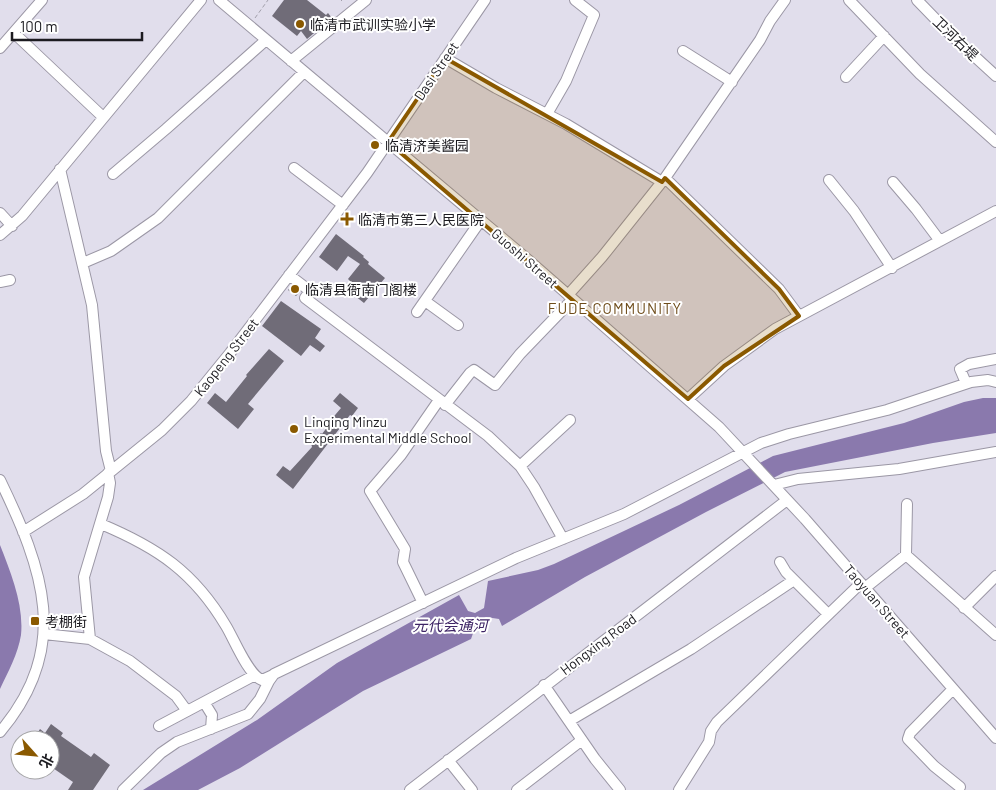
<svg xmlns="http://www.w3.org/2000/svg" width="996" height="790" font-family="Barlow,'Noto Sans SC',sans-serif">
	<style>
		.water { fill: #8a79ad }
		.building { fill: #706c78 }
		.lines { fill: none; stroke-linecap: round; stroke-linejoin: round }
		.minor-casing { stroke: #9b97a5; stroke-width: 12 }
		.path { stroke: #a2a0ab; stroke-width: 1; stroke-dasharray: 4 2.5; stroke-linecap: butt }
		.minor { stroke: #fff; stroke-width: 10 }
		.marked { fill: #8a5900; fill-opacity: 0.2; stroke: #8a5900; stroke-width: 4; stroke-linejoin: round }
		.poi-dot { fill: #8a5900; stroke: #fff; stroke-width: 2 }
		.labels { text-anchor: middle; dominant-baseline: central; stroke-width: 4; stroke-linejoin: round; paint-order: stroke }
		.poi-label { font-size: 14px; fill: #1c1b20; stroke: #fff; text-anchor: start }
		.street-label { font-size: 14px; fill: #1c1b20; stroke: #fff }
		.neighbourhood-label { font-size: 15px; letter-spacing: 1px; fill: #6e4c1a; stroke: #fff }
		.water-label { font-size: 15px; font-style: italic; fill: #3e2465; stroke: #fff }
	</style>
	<rect width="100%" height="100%" fill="#e1deec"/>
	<path class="water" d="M 983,398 L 996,398 L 996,433 L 933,443 L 785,472 L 706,512 L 585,577 L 502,626 L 499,619 L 486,617 L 477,622 L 471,639 L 363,691 L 240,768 L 198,790 L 143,790 L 257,720 L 337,663 L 459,595 L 468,611 L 475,613 L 484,608 L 488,581 L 538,570 L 554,564 L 679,505 L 773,456 L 904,423 L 964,402 Z
		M 0,545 C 11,573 24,605 21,635 C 18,654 8,672 0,689 Z"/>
	<path class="building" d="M 284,0 L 307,0 L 326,15 L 328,13 L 332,18 L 307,39 L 301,31 L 297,36 L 272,16 Z
		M 336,234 L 364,256 L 363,257 L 369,262 L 368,264 L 385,278 L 364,303 L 345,288 L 350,281 L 348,279 L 360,264 L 348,256 L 337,271 L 319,257 Z
		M 292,286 L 300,292 L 296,296 L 288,290 Z
		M 281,301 L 321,329 L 315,338 L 325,346 L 320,352 L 310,345 L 301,356 L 262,326 Z
		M 269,349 L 284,361 L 248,404 L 254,409 L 238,429 L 207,403 L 215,393 L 226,402 L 247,376 L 246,375 Z
		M 340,393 L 358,408 L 352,416 L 350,415 L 293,489 L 276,475 L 283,466 L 290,471 L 312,447 L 311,443 L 318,434 L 319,435 L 321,433 L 322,434 L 331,422 L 330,421 L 341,408 L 333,401 Z
		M 51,724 L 63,733 L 61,736 L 91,757 L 94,753 L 110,765 L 93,790 L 68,790 L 73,782 L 50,766 L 50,740 L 33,740 L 40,729 L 45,733 Z"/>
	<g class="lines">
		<defs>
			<path id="minor" d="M 219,0 L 526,258 L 719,427 L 805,519 L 996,738
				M 849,0 L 920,74 L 996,142
				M 917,0 L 948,32 L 996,76
				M 14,33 L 103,117
				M 0,48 L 42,0
				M 683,51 L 732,82
				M 445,58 L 496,88 L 566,124 L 662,182
				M 291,61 L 366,0
				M 846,77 L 884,36
				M 547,114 L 566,81 L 594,15 L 575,0
				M 294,168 L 343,205
				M 60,169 L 92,305 L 106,451 L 111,471
				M 113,174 L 166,129 L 266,40
				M 665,178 L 779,289 L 799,316
				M 829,180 L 854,211 L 892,268
				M 893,182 L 916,209 L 940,241
				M 0,213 L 12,226
				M 0,235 L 22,216 L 201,0
				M 83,263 L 111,251 L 158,218 L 304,72
				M 289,275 L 310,291 L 305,298 L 488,436 L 520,466 L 534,487 L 563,539
				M 0,282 L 10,280
				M 568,295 L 602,257 L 665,178 L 760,40 L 770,21 L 785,0
				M 425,301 L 458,325
				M 417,312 L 481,220
				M 966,383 L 960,369 L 969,364 L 996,359
				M 688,399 L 724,366 L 775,329 L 996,211
				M 445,405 L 470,373 L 474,370 L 495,385 L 520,354 L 573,299
				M 520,466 L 570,420
				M 0,480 C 43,569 72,647 0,732
				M 774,485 L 798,479 L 899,469 L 996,452
				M 907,504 L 906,555 L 996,635
				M 101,524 C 158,548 194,572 226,626 C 234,639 248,675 262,680 L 273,675
				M 23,532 L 83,494 L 162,430 L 191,401 L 230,353 L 367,173 L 485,0
				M 780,562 L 786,572 L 828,614
				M 865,588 L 906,555
				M 423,603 L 403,562 L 405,549 L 370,491 L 401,455 L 439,400
				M 964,608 L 996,576
				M 44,634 L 90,639 L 130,661 L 176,696 L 187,711
				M 90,639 L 84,577 L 108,497 L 110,483 L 108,473
				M 544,685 L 595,759 L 620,790
				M 953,689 L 910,733 L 908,739 L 934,766 L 960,787
				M 204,702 L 212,715 L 211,729
				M 569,721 L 691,649 L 794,580
				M 159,726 L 255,675
				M 448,760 L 472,790
				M 123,790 L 161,753 L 177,742 L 248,714 L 260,699 L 269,681 L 274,674 L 516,558 L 624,514 L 761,443 L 789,434 L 887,410 L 971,382 L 988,380 L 996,382
				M 410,790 L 787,500
				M 517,790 L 582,740
				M 679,790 L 709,742 L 711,731 L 717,722 L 861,583"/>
		</defs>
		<use href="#minor" class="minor-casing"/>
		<path class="path" d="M 341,0 L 342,1
			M 255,18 L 268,0"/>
		<use href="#minor" class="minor"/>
	</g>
	<path class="marked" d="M 445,58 L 662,182 L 665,178 L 779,289 L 799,316 L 724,366 L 688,399 L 388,142 Z"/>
	<g class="poi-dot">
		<circle cx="300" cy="24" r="5"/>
		<circle cx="375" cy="145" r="5"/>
		<path d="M344.5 211.5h5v5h5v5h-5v5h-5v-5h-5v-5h5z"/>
		<circle cx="295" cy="289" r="5"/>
		<circle cx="294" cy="429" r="5"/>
		<rect x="30" y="616" width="10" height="10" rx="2.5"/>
	</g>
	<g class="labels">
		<g class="poi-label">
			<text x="310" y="24">临清市武训实验小学</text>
			<text x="385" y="145">临清济美酱园</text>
			<text x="358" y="219">临清市第三人民医院</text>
			<text x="305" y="289">临清县衙南门阁楼</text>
			<text x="304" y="421">Linqing Minzu<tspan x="304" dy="16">Experimental Middle School</tspan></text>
			<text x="45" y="621">考棚街</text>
		</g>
		<g class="street-label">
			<text transform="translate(956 38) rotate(44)">卫河右堤</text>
			<text transform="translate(436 71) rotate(-56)">Dasi Street</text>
			<text transform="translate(525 258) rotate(41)">Guoshi Street</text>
			<text transform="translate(226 357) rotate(-52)">Kaopeng Street</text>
			<text transform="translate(877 601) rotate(49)">Taoyuan Street</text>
			<text transform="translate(598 644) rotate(-37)">Hongxing Road</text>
		</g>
		<g class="neighbourhood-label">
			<text x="615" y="308">FUDE COMMUNITY</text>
		</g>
		<g class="water-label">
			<text x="450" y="625">元代会通河</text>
		</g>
	</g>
	<g transform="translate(35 755) rotate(117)"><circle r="24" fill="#ffffff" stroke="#a4a4a6"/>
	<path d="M0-4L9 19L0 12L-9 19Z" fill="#8a5900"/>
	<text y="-8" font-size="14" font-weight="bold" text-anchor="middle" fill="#1c1b20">北</text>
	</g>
	<path d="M12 32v8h130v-8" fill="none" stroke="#1c1b20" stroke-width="2.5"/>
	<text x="20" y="32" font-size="15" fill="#1c1b20" stroke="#ffffff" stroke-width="4" paint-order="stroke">100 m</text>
</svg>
